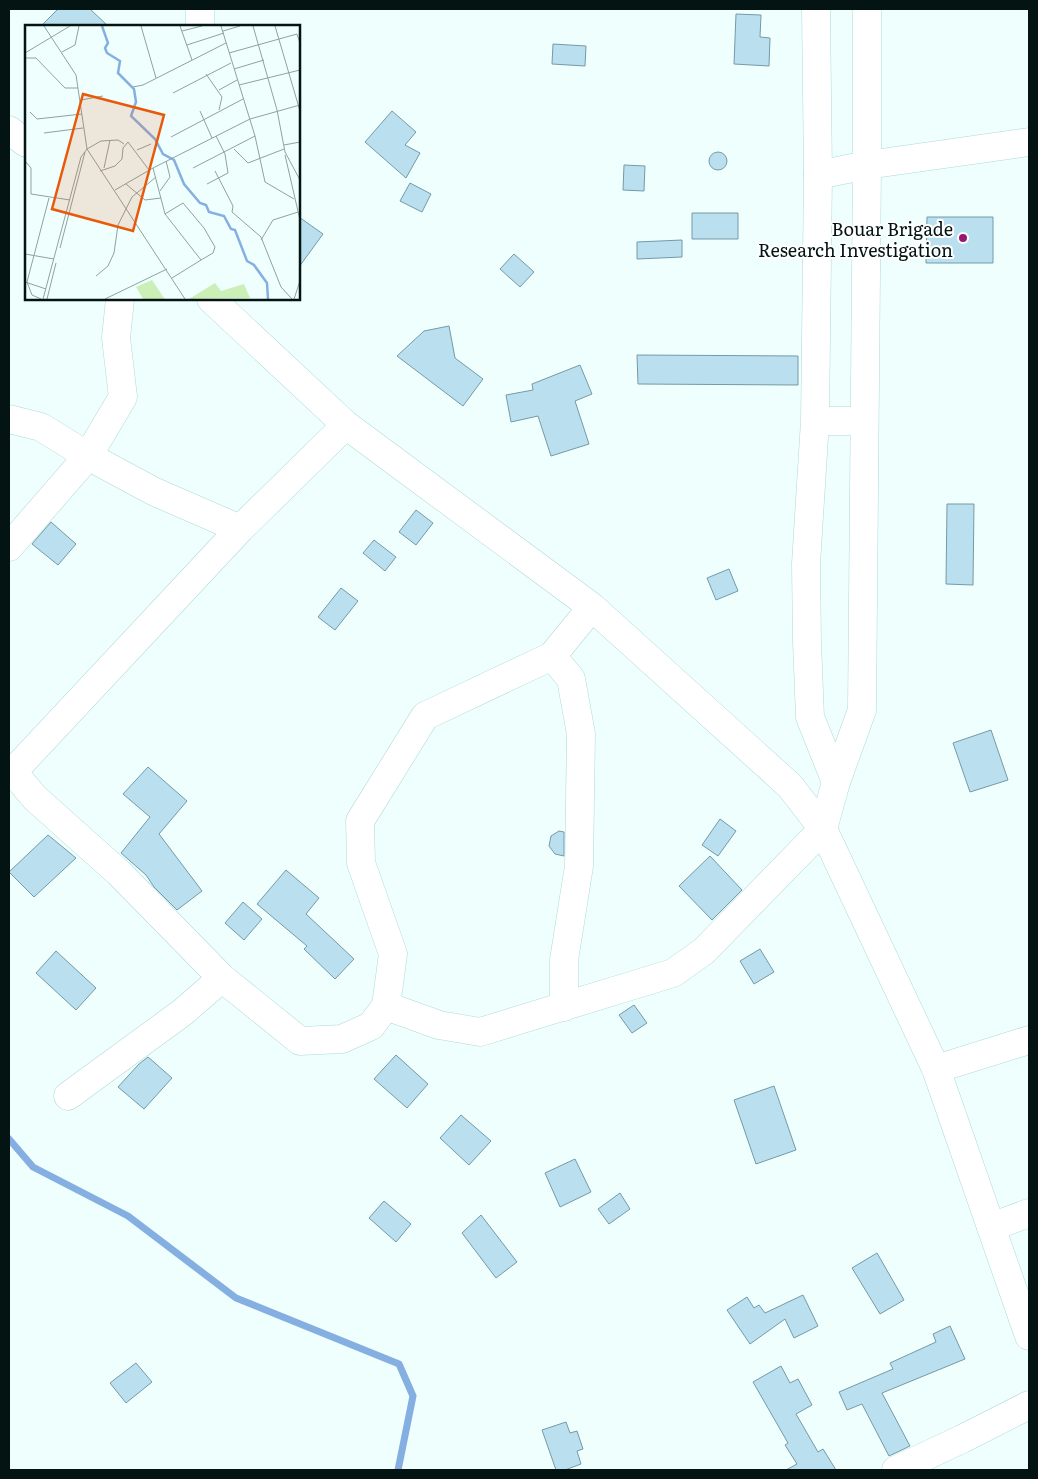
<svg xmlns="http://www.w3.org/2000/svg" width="1038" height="1479" font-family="Literata,serif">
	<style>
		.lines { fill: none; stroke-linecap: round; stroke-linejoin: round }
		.stream { stroke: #86afe1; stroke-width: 7 }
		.building { fill: #bae0ef; stroke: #7599a7 }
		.minor-casing { stroke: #aed9d8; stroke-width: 29 }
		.major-casing { stroke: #aed9d8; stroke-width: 29 }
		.minor { stroke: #fff; stroke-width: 28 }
		.major { stroke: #fff; stroke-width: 28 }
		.poi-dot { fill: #96176f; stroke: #fff; stroke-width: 2 }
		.labels { text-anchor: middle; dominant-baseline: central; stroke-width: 4; stroke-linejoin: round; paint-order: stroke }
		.poi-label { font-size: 18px; fill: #041413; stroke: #fff; text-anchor: end }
		.inset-river { fill: none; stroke: #86afe1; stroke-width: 2.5 }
		.inset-road { fill: none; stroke: #90a1a0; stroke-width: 1 }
		.view { fill: #e8590c; fill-opacity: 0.15; stroke: #e8590c; stroke-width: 2.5 }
		.inset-edge { fill: none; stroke: #041413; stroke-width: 2.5 }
	</style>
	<rect width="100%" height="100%" fill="#eefffe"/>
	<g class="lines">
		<path class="stream" d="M 9,1139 L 33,1167 L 128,1216 L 236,1298 L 399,1364 L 413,1396 L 398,1470"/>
	</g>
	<path class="building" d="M 58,9 L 90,9 L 108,26 L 41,26 Z
		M 736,14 L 761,15 L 760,37 L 770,38 L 769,66 L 734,64 Z
		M 553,44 L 586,46 L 585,66 L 552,64 Z
		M 392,111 L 416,132 L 405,145 L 420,153 L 406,178 L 365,142 Z
		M709 161a9 9 0 1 1 18 0a9 9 0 1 1-18 0Z
		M 624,165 L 645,166 L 644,191 L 623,190 Z
		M 410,183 L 431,194 L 422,212 L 400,201 Z
		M 692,213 L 738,213 L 738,239 L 692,239 Z
		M 299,217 L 323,234 L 299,267 Z
		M 927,217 L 993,217 L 993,263 L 926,263 Z
		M 682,240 L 682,257 L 637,259 L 637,242 Z
		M 514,254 L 534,272 L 520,287 L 500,269 Z
		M 449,326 L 455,358 L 483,379 L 463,406 L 397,356 L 424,331 Z
		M 637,355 L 798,356 L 798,385 L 638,384 Z
		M 580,365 L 592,394 L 575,401 L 589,444 L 551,456 L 538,416 L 511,422 L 506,395 L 533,390 L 532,384 Z
		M 947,504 L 974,504 L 973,585 L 946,584 Z
		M 416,510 L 433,523 L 416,545 L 399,532 Z
		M 51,522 L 76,544 L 58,565 L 32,544 Z
		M 374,540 L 396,557 L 385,571 L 363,553 Z
		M 729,569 L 738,591 L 716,600 L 707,578 Z
		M 341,588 L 358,601 L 335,630 L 318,617 Z
		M 991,730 L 1008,780 L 970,792 L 953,743 Z
		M 148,767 L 187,801 L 159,834 L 202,891 L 177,910 L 154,887 L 146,875 L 121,853 L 150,817 L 123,794 Z
		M 720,819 L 736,831 L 718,856 L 702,845 Z
		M 559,831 L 564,832 L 564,856 L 555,854 L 549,846 L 551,836 Z
		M 48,835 L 76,858 L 34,897 L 9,872 Z
		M 710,856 L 742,890 L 712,920 L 679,886 Z
		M 286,870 L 319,898 L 306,914 L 354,959 L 335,979 L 304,949 L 307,946 L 257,904 Z
		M 243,902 L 262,919 L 244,940 L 225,923 Z
		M 760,949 L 774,972 L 754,984 L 740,961 Z
		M 56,951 L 96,988 L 76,1010 L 36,973 Z
		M 634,1005 L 647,1023 L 632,1033 L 619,1015 Z
		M 396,1055 L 428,1084 L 407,1108 L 374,1079 Z
		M 148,1057 L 172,1078 L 144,1109 L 118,1087 L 139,1064 Z
		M 774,1086 L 796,1150 L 756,1164 L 734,1100 Z
		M 461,1115 L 491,1141 L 469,1165 L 440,1138 Z
		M 575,1159 L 591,1192 L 560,1207 L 545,1173 Z
		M 620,1193 L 630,1209 L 609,1224 L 598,1209 Z
		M 384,1201 L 411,1224 L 396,1242 L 369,1218 Z
		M 481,1215 L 517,1262 L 496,1278 L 462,1233 Z
		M 877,1253 L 904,1300 L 880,1314 L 852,1268 Z
		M 803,1295 L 818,1326 L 794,1338 L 785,1319 L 750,1344 L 727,1310 L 747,1297 L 754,1308 L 759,1305 L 765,1313 Z
		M 950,1326 L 965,1359 L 882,1393 L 910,1446 L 889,1456 L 862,1404 L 847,1410 L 839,1392 L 893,1369 L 890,1363 L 936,1342 L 933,1334 Z
		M 136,1363 L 152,1382 L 126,1403 L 110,1383 Z
		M 781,1366 L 790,1383 L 798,1379 L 812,1405 L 796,1414 L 818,1452 L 823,1449 L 836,1470 L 786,1470 L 797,1464 L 785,1445 L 788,1443 L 753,1382 Z
		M 566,1422 L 570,1433 L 577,1431 L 583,1449 L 577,1451 L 581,1464 L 565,1470 L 556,1470 L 542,1430 Z"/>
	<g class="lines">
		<defs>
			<path id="minor" d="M 200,9 L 200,26
				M 9,130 L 26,143
				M 818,175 L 867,165 L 1029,142
				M 211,299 L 346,425 L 592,607 L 790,786 L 823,829 L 704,951 L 673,973 L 480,1032 L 439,1025 L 386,1006
				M 9,419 L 41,427 L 88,456 L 153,491 L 240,529
				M 9,547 L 88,456 L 123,397 L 116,338 L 120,299
				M 552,656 L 571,679 L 581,734 L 579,866 L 564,960 L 564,1007
				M 13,772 L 35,798 L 119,873 L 222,978 L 300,1041 L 342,1039 L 371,1026 L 386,1006 L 393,954 L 361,863 L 360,821 L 425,716 L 552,656 L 592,607
				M 9,776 L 240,529 L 346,425
				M 936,1069 L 1029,1040
				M 68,1096 L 183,1012 L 222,978
				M 991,1227 L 1029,1213
				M 896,1470 L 962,1439 L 1029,1405"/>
			<path id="major" d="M 816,9 L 818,175 L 815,421 L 806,564 L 807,642 L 810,717 L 836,782
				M 867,9 L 867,165 L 862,710 L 836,782 L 823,829 L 936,1069 L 1029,1336
				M 815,421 L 864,421"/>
		</defs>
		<use href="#minor" class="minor-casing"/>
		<use href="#major" class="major-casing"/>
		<use href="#minor" class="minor"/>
		<use href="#major" class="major"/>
	</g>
	<circle class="poi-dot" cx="963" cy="238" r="5"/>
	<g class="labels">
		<g class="poi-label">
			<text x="953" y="228">Bouar Brigade<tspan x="953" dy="21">Research Investigation</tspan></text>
		</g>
	</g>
	<g transform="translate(25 25)">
		<rect width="275" height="275" fill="#eefffe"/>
		<path d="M 190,258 L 196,266 L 219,259 L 225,273 L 164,274 Z" fill="#cbefb6"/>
		<path d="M 127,255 L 139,273 L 140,274 L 118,274 L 111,262 Z" fill="#cbefb6"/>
		<path class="inset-river" d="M 77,1 L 83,18 L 80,23 L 82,28 L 95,36 L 93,48 L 109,64 L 111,77 L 106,91 L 130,114 L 138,129 L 149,135 L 159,159 L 175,178 L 181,180 L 184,187 L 199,191 L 206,204 L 210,205 L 222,236 L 229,240 L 242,258 L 243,274"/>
		<path class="inset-road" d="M 116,1 L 131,53M 155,1 L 167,35M 196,1 L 230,111 L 240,157 L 269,174M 228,1 L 252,85 L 260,127 L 275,155M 250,1 L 275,86M 157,6 L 177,1M 198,6 L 215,1M 162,20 L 199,8M 37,27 L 50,20 L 54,1M 0,28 L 45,1M 204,28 L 272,9 L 275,18M 0,33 L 11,33 L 40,63 L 53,63M 209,44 L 239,35M 181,49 L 197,72 L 194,85M 214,60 L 275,45M 108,62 L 118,60 L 201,18M 194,65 L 212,55M 148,68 L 206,38M 56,75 L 78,71M 175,86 L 187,113M 5,87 L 12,94 L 57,89M 19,108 L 58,103M 146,112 L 218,74M 99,119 L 93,115 L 76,116 L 62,124 L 160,274M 259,120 L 275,117M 209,124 L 223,138 L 259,124M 112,125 L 126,119M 260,130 L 275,195M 0,136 L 6,143 L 6,169 L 45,175M 79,143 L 85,115M 128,143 L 140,189 L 176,235 L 147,253M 168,143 L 230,111M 75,146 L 90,141 L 97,134 L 98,123 L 103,117 L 124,145M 190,146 L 208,181 L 207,187 L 236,212 L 256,262 L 267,274M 101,159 L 120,175 L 136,173M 182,159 L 203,148 L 200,129 L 191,111M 90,165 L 128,143 L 225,94 L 275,80M 135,166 L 145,152 L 141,136M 140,189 L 158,178 L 179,203 L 190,222 L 188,228 L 176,235M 236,215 L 248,195 L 273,187M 35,223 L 60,127M 0,229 L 29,234M 71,251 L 83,241 L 89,228 L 93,200 L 107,172 L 131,152M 0,257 L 21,264M 16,274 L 7,270 L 2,257 L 24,173M 18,274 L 56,132 L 62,124 L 51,50 L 19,1M 22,274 L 31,238M 80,274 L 142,244M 269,274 L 275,256"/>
		<path class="view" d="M 58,69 L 139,90 L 108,206 L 27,184 Z"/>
		<rect width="275" height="275" class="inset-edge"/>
	</g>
	<rect width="1038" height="1479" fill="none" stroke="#041413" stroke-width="20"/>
</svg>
